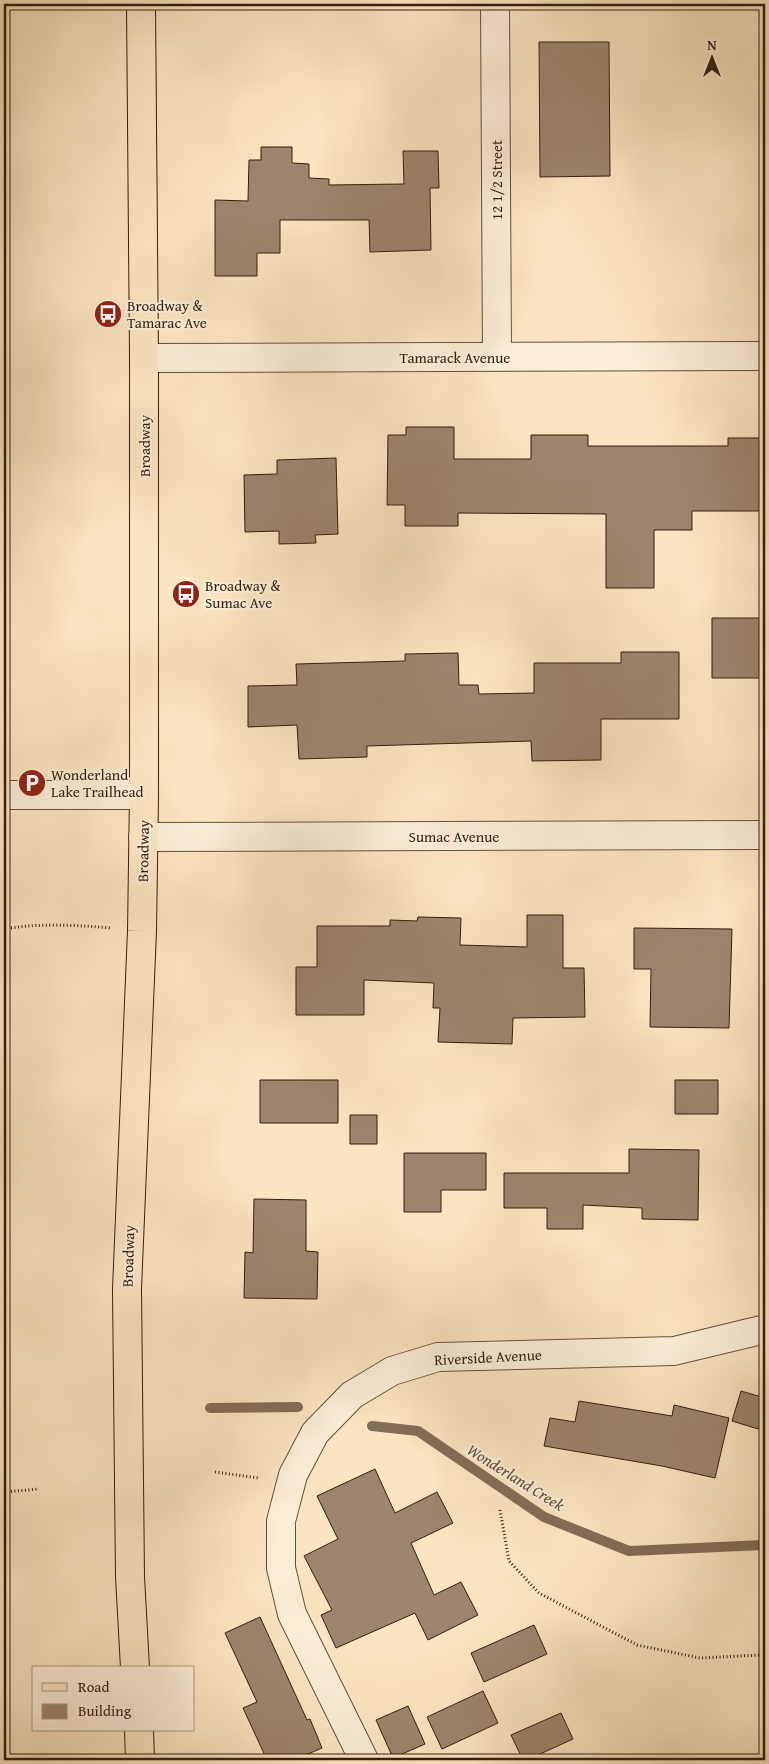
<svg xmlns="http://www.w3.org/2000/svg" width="769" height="1764" font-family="'Gentium Book Plus',serif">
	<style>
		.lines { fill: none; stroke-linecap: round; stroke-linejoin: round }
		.stream { stroke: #826d55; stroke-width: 10 }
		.building { fill: #9b856c; stroke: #321f0f }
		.minor-casing { stroke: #64503c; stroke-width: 30 }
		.major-casing { stroke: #321f0f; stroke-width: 30 }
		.path { stroke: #321f0f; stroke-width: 3; stroke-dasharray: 1 2.5; stroke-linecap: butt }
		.minor { stroke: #fcedd7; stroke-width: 28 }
		.major { stroke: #fbe4c1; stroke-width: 28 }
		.labels { text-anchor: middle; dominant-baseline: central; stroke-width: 4; stroke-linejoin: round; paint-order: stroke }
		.street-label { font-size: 15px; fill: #321f0f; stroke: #fcedd7 }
		.poi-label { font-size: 15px; fill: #321f0f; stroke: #fcedd7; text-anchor: start }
		.water-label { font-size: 16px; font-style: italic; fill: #614c38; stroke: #fcedd7 }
	</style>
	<rect width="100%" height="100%" fill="#fbe4c1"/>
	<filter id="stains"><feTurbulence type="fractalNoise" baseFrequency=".004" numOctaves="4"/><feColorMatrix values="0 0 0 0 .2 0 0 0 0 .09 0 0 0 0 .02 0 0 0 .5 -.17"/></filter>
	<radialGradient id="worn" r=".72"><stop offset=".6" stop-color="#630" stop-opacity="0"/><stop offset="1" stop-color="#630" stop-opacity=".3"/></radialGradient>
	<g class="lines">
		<path class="stream" d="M 210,1408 L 298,1407
			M 372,1426 L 418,1431 L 544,1517 L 629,1551 L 765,1545"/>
	</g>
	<path class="building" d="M 539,42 L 609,42 L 610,176 L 540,177 Z
		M 261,147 L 292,147 L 292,163 L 309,164 L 309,178 L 329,179 L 329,185 L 404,184 L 403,151 L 438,151 L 439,188 L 430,188 L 431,250 L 370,252 L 369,220 L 280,220 L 280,253 L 257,253 L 257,276 L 215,276 L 215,200 L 248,201 L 249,160 L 261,160 Z
		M 406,427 L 454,427 L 454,459 L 531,459 L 531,435 L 588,435 L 588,446 L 728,446 L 728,438 L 765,438 L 765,511 L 692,511 L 692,530 L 654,530 L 654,588 L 606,588 L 606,514 L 458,513 L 458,526 L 405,526 L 405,505 L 387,505 L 388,435 L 406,435 Z
		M 336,458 L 338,534 L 315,535 L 316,543 L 279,544 L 279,531 L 245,532 L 244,475 L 277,474 L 277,460 Z
		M 712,618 L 765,618 L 765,678 L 712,678 Z
		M 621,652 L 679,652 L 679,719 L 601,719 L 601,760 L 532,761 L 531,741 L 367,746 L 367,757 L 299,759 L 297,725 L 248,727 L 248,686 L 297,685 L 296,664 L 405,661 L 405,654 L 458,653 L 459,685 L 478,685 L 479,694 L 534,693 L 534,663 L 621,663 Z
		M 527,915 L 563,915 L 563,968 L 584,968 L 585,1017 L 513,1018 L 512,1044 L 438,1042 L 440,1008 L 433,1008 L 434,983 L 364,980 L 364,1015 L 296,1015 L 296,967 L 317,967 L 317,926 L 390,926 L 390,920 L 417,921 L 418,917 L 461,918 L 460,945 L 527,947 Z
		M 634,928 L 732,929 L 729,1028 L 650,1027 L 651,969 L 634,969 Z
		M 260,1080 L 338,1080 L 338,1123 L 260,1123 Z
		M 675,1080 L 718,1080 L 718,1114 L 675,1114 Z
		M 350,1115 L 377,1115 L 377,1144 L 350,1144 Z
		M 629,1149 L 699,1150 L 698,1220 L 642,1219 L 642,1208 L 583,1205 L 583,1229 L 547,1229 L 547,1208 L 504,1208 L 504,1173 L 629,1173 Z
		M 404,1153 L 486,1153 L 486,1190 L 441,1190 L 441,1212 L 404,1212 Z
		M 254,1199 L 306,1200 L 306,1251 L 318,1252 L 317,1299 L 244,1298 L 245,1252 L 253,1253 Z
		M 741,1391 L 765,1398 L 765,1431 L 732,1421 Z
		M 579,1401 L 672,1416 L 674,1405 L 729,1418 L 715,1478 L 662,1466 L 544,1446 L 550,1418 L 575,1422 Z
		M 375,1469 L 395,1513 L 437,1492 L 453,1523 L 411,1543 L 434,1595 L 461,1582 L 478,1615 L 428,1640 L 415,1613 L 336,1648 L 321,1615 L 332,1610 L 304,1556 L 338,1539 L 317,1496 Z
		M 260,1617 L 307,1720 L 310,1719 L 322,1748 L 294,1760 L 267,1760 L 243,1708 L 257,1702 L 225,1633 Z
		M 534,1625 L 547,1654 L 484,1682 L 471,1653 Z
		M 483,1691 L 498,1723 L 442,1749 L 427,1717 Z
		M 408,1706 L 425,1744 L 393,1758 L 376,1720 Z
		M 561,1713 L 573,1739 L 527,1760 L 523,1760 L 511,1735 Z"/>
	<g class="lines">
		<defs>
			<path id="minor" d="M 495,4 L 497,356
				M 144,358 L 765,356
				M 4,795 L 144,795
				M 143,837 L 765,835
				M 364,1760 L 292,1614 L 281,1568 L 281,1521 L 293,1475 L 315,1433 L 352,1395 L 392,1371 L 438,1357 L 674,1351 L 765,1329"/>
			<path id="major" d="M 135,1668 L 130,1577 L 127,1289 L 142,931 L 144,795 L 144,358 L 141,4
				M 139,1730 L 140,1760"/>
		</defs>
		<use href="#minor" class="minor-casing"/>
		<use href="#major" class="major-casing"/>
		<path class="path" d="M 4,929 C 40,923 74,925 111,928
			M 215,1472 L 259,1478
			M 4,1492 L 39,1489
			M 500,1510 L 509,1561 L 539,1593 L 637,1645 L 700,1658 L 761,1655
			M 4,1758 L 11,1760"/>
		<use href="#minor" class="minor"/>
		<use href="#major" class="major"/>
	</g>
	<defs>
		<symbol id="bus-disc" viewBox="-11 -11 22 22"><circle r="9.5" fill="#8f2418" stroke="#fcedd7"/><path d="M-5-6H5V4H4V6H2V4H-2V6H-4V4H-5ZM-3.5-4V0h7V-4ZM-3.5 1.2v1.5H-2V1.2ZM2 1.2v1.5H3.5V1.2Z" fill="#fff"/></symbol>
		<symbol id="parking-disc" viewBox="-11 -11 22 22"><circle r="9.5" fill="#8f2418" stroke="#fcedd7"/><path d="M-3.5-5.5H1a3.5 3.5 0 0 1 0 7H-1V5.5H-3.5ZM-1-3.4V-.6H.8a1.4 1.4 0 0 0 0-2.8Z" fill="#fff"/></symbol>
	</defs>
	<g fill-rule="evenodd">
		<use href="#bus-disc" x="92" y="298" width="32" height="32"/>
		<use href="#bus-disc" x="170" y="578" width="32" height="32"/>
		<use href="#parking-disc" x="16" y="767" width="32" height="32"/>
	</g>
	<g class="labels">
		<g class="street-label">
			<text transform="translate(496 180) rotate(-90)">12 1/2 Street</text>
			<text x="455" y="357">Tamarack Avenue</text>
			<text transform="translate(144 446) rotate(-90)">Broadway</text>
			<text x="454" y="836">Sumac Avenue</text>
			<text transform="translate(143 851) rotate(-89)">Broadway</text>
			<text transform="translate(128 1256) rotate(-88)">Broadway</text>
			<text transform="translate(488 1357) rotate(-3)">Riverside Avenue</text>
		</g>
		<g class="poi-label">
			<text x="127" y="305">Broadway &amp;<tspan x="127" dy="17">Tamarac Ave</tspan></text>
			<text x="205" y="585">Broadway &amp;<tspan x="205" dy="17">Sumac Ave</tspan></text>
			<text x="51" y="774">Wonderland<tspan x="51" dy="17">Lake Trailhead</tspan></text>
		</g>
		<g class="water-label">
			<text transform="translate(516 1477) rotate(32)">Wonderland Creek</text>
		</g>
	</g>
	<rect width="769" height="1764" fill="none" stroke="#fbe4c1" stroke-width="20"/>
	<rect x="5" y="5" width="759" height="1754" fill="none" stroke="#321f0f" stroke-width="2.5"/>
	<rect x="10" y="10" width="749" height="1744" fill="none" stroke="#321f0f"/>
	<rect x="32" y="1666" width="162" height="65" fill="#fcedd7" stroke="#ab9b87"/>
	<rect x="42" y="1683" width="25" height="8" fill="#fbe4c1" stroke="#ab9b87"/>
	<text x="78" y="1692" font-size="15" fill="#321f0f">Road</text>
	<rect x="42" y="1704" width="25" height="15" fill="#9b856c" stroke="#ab9b87"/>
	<text x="78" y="1716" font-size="15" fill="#321f0f">Building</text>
	<g transform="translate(712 58)" stroke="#fcedd7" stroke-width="4" paint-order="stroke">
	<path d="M0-4L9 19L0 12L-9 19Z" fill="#321f0f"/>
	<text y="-8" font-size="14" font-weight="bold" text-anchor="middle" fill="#321f0f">N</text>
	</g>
	<rect width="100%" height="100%" filter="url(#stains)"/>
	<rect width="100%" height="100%" fill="url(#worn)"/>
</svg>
